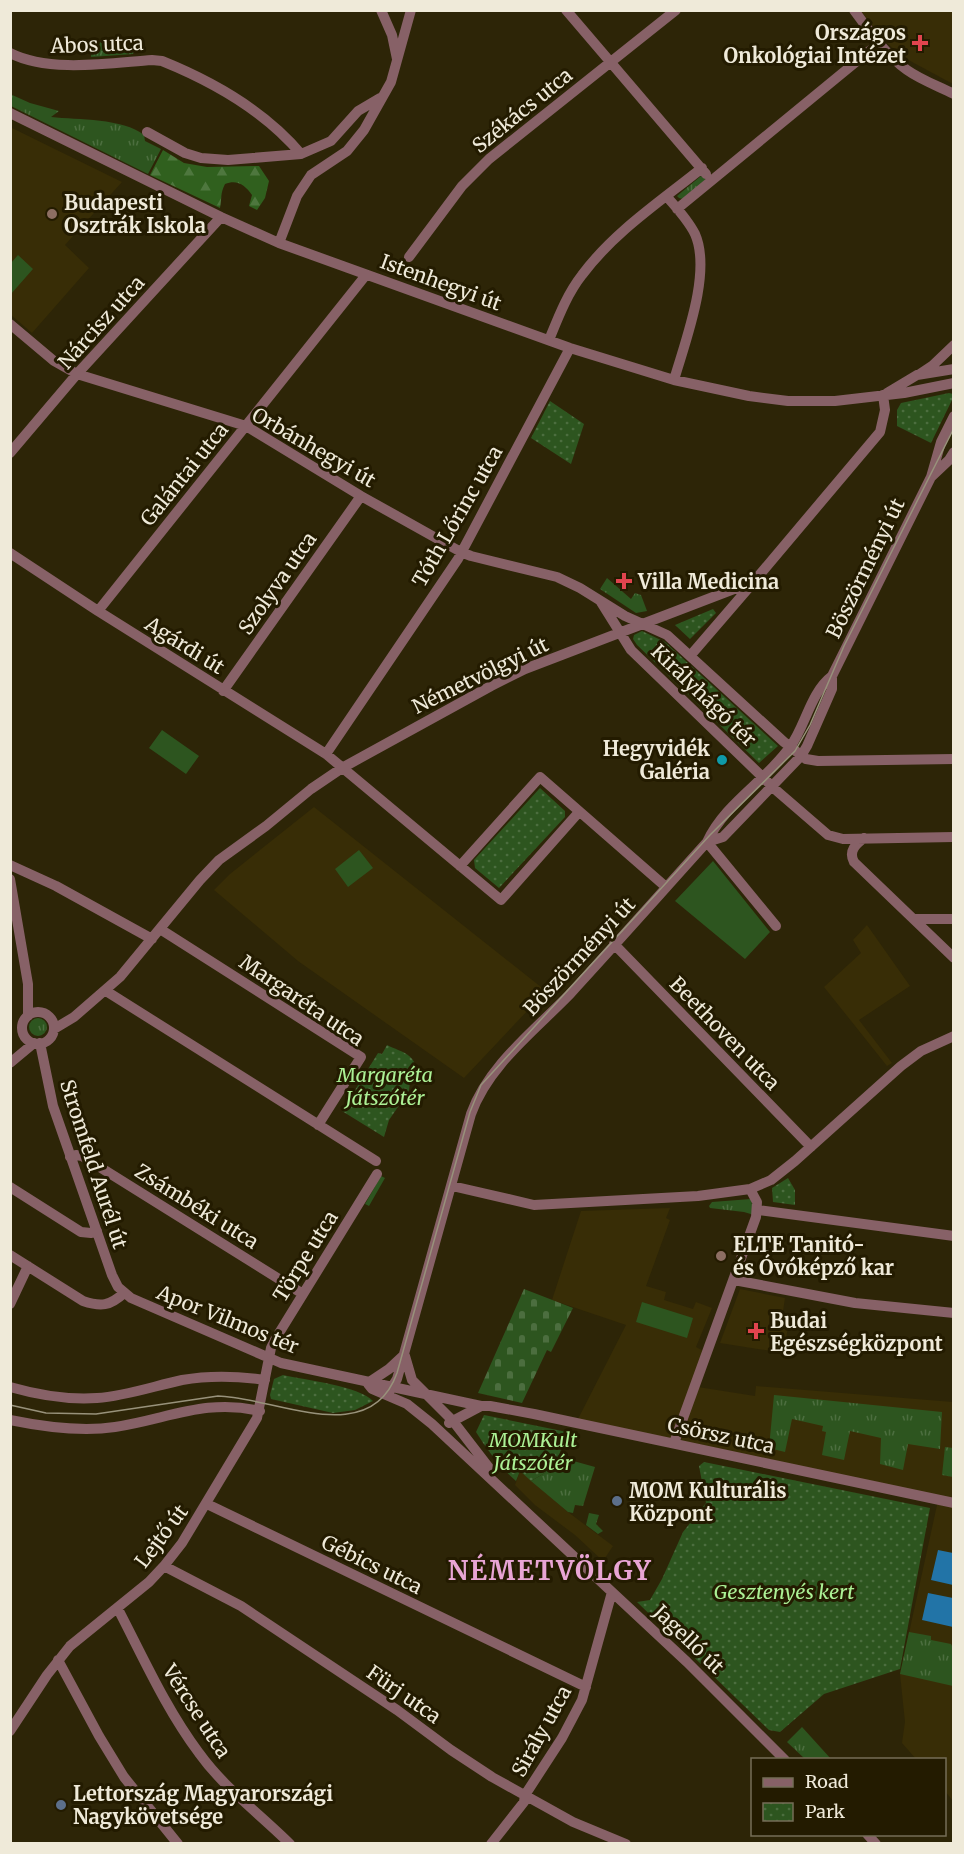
<svg xmlns="http://www.w3.org/2000/svg" width="964" height="1854" font-family="Merriweather,serif">
	<style>
		.built { fill: #382d06 }
		.grass { fill: url(#grass-tufts) }
		.forest { fill: url(#forest-firs) }
		.cemetery { fill: url(#cemetery-stones) }
		.park { fill: url(#park-dots) }
		.garden { fill: #2d551f }
		.water { fill: #2274a7 }
		.lines { fill: none; stroke-linecap: round; stroke-linejoin: round }
		.stream { stroke: #2274a7; stroke-width: 2 }
		.minor { stroke: #876167; stroke-width: 10 }
		.tram { stroke: #98927b; stroke-width: 1.5 }
		.health-dot { fill: #e0444e; stroke: #231b00; stroke-width: 2 }
		.education-dot { fill: #8d6e63; stroke: #231b00; stroke-width: 2 }
		.culture-dot { fill: #0f9aa8; stroke: #231b00; stroke-width: 2 }
		.service-dot { fill: #5c6f8a; stroke: #231b00; stroke-width: 2 }
		.labels { text-anchor: middle; dominant-baseline: central; stroke-width: 6; stroke-linejoin: round; paint-order: stroke }
		.poi-label { font-size: 20px; font-weight: bold; fill: #efead9; stroke: #231b00; text-anchor: start }
		.street-label { font-size: 20px; fill: #efead9; stroke: #231b00 }
		.park-label { font-size: 20px; font-style: italic; fill: #acf195; stroke: #231b00 }
		.district-label { font-size: 26px; font-weight: bold; letter-spacing: 1.5px; fill: #e8a5d4; stroke: #231b00 }
	</style>
	<defs>
		<pattern id="grass-tufts" width="24" height="20" patternUnits="userSpaceOnUse" patternTransform="scale(1.5)"><rect width="24" height="20" fill="#2d551f"/><path d="M3 7l-1-3M5 7V3M7 7l1-3M15 17l-1-3M17 17v-4M19 17l1-3" fill="none" stroke="#4c6e3f"/></pattern>
		<pattern id="forest-firs" width="22" height="20" patternUnits="userSpaceOnUse" patternTransform="scale(1.5)"><rect width="22" height="20" fill="#30601e"/><path d="M5 1l3.5 6h-7zM16 11l3.5 6h-7z" fill="#4e773e"/></pattern>
		<pattern id="cemetery-stones" width="16" height="16" patternUnits="userSpaceOnUse" patternTransform="scale(1.5)"><rect width="16" height="16" fill="#2d551f"/><path d="M2 7V4a2 2 0 0 1 4 0v3zM10 15v-3a2 2 0 0 1 4 0v3z" fill="#4c6e3f"/></pattern>
		<pattern id="park-dots" width="8" height="8" patternUnits="userSpaceOnUse" patternTransform="scale(1.5)"><rect width="8" height="8" fill="#2d551f"/><path d="M2 2h.1M6 6h.1" fill="none" stroke="#4c6e3f" stroke-width="1.8" stroke-linecap="round"/></pattern>
	</defs>
	<rect width="100%" height="100%" fill="#2d2507"/>
	<path class="built" d="M 861,11 L 953,11 L 953,84 L 901,56 L 882,38 Z
		M 10,127 L 122,182 L 65,245 L 89,268 L 32,333 L 11,315 Z
		M 314,807 L 546,991 L 464,1078 L 298,961 L 214,890 L 230,874 Z
		M 867,925 L 910,986 L 859,1020 L 892,1063 L 887,1066 L 824,987 L 861,953 L 853,940 Z
		M 670,1208 L 666,1218 L 670,1220 L 646,1286 L 666,1292 L 664,1300 L 693,1309 L 696,1302 L 712,1308 L 696,1347 L 709,1354 L 698,1387 L 755,1396 L 756,1386 L 953,1402 L 953,1801 L 945,1791 L 944,1760 L 916,1759 L 902,1743 L 905,1722 L 900,1674 L 939,1496 L 578,1419 L 626,1325 L 552,1300 L 581,1211 Z
		M 740,1289 L 785,1298 L 782,1318 L 789,1319 L 784,1353 L 720,1343 Z
		M 520,1471 L 568,1512 L 613,1546 L 603,1561 L 575,1535 L 535,1505 L 515,1485 Z"/>
	<path class="grass" d="M 92,41 L 130,47 L 134,50 L 133,54 L 91,57 Z
		M 10,94 L 30,103 L 59,111 L 51,117 C 78,120 123,118 144,135 L 145,141 L 161,149 L 148,174 L 11,106 Z
		M 701,176 L 706,179 L 683,199 L 679,198 L 677,196 Z
		M 607,578 L 631,599 L 635,593 L 641,595 L 647,611 L 636,613 L 600,589 Z
		M29 1027a9 9 0 1 1 18 0a9 9 0 1 1-18 0Z
		M 751,1199 L 754,1215 L 744,1212 L 710,1208 L 709,1206 L 712,1202 Z
		M 774,1395 L 942,1412 L 940,1449 L 908,1444 L 903,1470 L 880,1464 L 881,1438 L 850,1431 L 844,1460 L 822,1455 L 826,1432 L 822,1431 L 823,1426 L 792,1419 L 785,1452 L 769,1448 Z
		M 945,1447 L 953,1448 L 953,1477 L 942,1475 Z
		M 559,1457 L 595,1467 L 583,1506 L 575,1505 L 573,1513 L 568,1512 L 531,1481 L 555,1467 Z
		M 589,1513 L 599,1515 L 596,1524 L 603,1531 L 598,1534 L 586,1525 Z
		M 909,1632 L 931,1636 L 931,1640 L 951,1644 L 953,1648 L 953,1686 L 900,1674 Z
		M 802,1727 L 831,1759 L 805,1759 L 787,1742 Z"/>
	<path class="forest" d="M 163,150 L 184,163 L 207,167 L 259,166 L 269,181 L 265,198 L 257,210 L 249,206 L 252,195 C 245,185 237,179 225,184 C 220,194 222,198 220,208 L 150,175 Z"/>
	<path class="cemetery" d="M 524,1289 L 573,1308 L 551,1352 L 547,1350 L 522,1403 L 478,1393 Z"/>
	<path class="park" d="M 949,393 L 953,394 L 953,398 L 931,443 L 897,426 L 897,410 L 901,403 Z
		M 550,401 L 584,424 L 571,464 L 531,438 Z
		M 713,609 L 716,613 L 690,639 L 675,625 Z
		M 642,631 L 665,642 L 778,746 L 759,763 L 637,645 L 633,639 L 634,635 Z
		M 540,788 L 565,811 L 565,817 L 499,888 L 475,868 L 474,860 Z
		M 387,1045 C 403,1053 415,1053 417,1073 L 410,1081 L 409,1091 L 389,1120 L 384,1137 L 342,1111 L 378,1053 L 382,1054 Z
		M 788,1178 L 795,1190 L 795,1205 L 773,1202 L 772,1188 Z
		M 283,1375 C 305,1380 359,1386 373,1401 L 355,1410 L 333,1413 L 271,1399 L 270,1395 L 274,1379 Z
		M 484,1415 L 567,1432 L 555,1467 L 531,1481 L 520,1471 L 516,1481 C 499,1466 488,1451 476,1432 Z
		M 704,1462 L 930,1508 L 900,1669 L 824,1694 L 780,1732 L 769,1730 L 637,1602 L 650,1600 L 662,1579 L 683,1532 L 706,1503 L 699,1466 Z"/>
	<path class="garden" d="M 18,255 L 33,269 L 11,294 L 11,263 Z
		M 162,730 L 199,756 L 186,774 L 149,748 Z
		M 359,850 L 373,868 L 348,887 L 335,869 Z
		M 713,861 L 770,932 L 745,959 L 675,901 Z
		M 381,1176 L 385,1178 L 369,1206 L 365,1204 Z
		M 642,1302 L 693,1318 L 687,1338 L 636,1322 Z"/>
	<path class="water" d="M 938,1550 L 953,1553 L 953,1585 L 931,1580 Z
		M 928,1593 L 953,1598 L 953,1627 L 922,1620 Z"/>
	<g class="lines">
		<path class="stream" d="M 684,674 L 717,706"/>
		<path class="minor" d="M 381,10 L 392,35 L 397,59
			M 566,10 L 706,174
			M 854,10 C 870,32 885,54 907,70 C 921,80 938,86 954,94
			M 10,53 C 49,73 110,63 152,60 L 162,61 C 214,82 264,110 301,154
			M 10,113 L 221,217 L 279,243 L 570,348 L 674,380 L 749,396 L 788,401 L 835,401 L 904,393 L 954,383
			M 147,132 L 185,153 L 201,158 L 228,160 L 301,154 L 331,141 L 358,111 L 380,98
			M 667,197 C 677,208 688,220 695,234 C 712,272 685,342 674,380
			M 677,209 L 879,43
			M 279,243 L 297,196 L 311,175 L 347,151 L 364,130 L 391,82 L 411,10
			M 409,257 L 462,186 L 489,159 L 676,10
			M 10,324 L 54,361 L 77,374 L 246,426 L 361,496 L 461,552 L 471,556 L 557,577 L 580,588 L 625,616 L 667,635 L 784,742 L 806,759 L 818,761 L 954,759
			M 549,340 C 558,318 567,294 582,275 C 614,232 661,201 702,168
			M 920,374 L 932,366 L 954,345
			M 887,393 L 917,375 L 954,369
			M 10,453 L 77,374 L 221,217
			M 931,477 L 949,460 L 954,452
			M 10,553 L 98,611 L 326,754 L 501,900 L 579,812
			M 601,602 L 631,650 L 777,791 L 828,835 L 843,839 L 954,837
			M 98,611 L 366,275
			M 690,656 L 752,584
			M 223,691 L 361,496
			M 326,754 L 458,559 L 570,348
			M 864,838 C 856,844 848,851 854,862 L 954,958
			M 707,842 L 723,837 L 801,756 L 807,746 L 832,689 L 832,676 L 931,477 L 941,442 L 954,416
			M 707,842 L 776,926
			M 10,865 L 56,886 L 152,939
			M 460,866 L 540,777 L 666,887
			M 10,879 L 28,984 L 28,1016
			M 914,919 L 954,919
			M 160,929 L 361,1057 L 318,1125
			M 614,944 L 811,1147
			M 106,991 L 376,1161
			M22 1028a16 16 0 1 1 32 0a16 16 0 1 1-32 0Z
			M 54,1029 L 74,1017 L 120,977 L 200,880 L 219,860 L 266,826 L 311,789 L 342,768 L 491,686 L 525,669 L 747,584 L 756,579 L 880,432 L 885,410 L 883,395
			M 40,1043 L 53,1106 L 112,1275 L 118,1287 L 131,1298 L 281,1363 L 481,1406 L 490,1406 L 534,1414 L 954,1503
			M 10,1063 L 34,1043
			M 70,1157 L 76,1155 L 82,1156 L 303,1294
			M 452,1186 L 534,1205 L 698,1196 L 750,1189 L 771,1180 L 795,1161 L 901,1066 L 921,1051 L 954,1036
			M 10,1187 L 81,1232 L 91,1233 L 97,1231
			M 758,1210 L 954,1236
			M 10,1255 L 83,1301 C 101,1307 110,1306 124,1293
			M 734,1280 L 855,1303 L 954,1313
			M 10,1304 L 28,1266
			M 405,1356 L 412,1380 L 453,1421 L 490,1469
			M 368,1383 L 389,1369 L 403,1356
			M 368,1384 L 372,1389 L 407,1404 L 432,1424 L 687,1662 L 785,1760
			M 10,1387 C 38,1395 68,1400 97,1398 C 126,1396 154,1386 182,1380 C 210,1375 238,1376 265,1380
			M 387,1395 L 397,1379 L 471,1114 C 488,1066 534,1031 569,995 C 615,945 661,893 707,842 C 725,803 765,782 790,747 C 806,725 810,693 832,676
			M 10,1420 C 44,1427 81,1432 115,1427 C 168,1419 206,1398 260,1411
			M 449,1423 L 481,1406
			M 674,1443 L 756,1217 L 757,1202 L 750,1189
			M 207,1504 L 586,1687
			M 164,1566 L 241,1606 L 397,1710 L 451,1750 L 492,1777 L 573,1822 L 626,1844
			M 118,1609 C 143,1657 166,1709 199,1753 C 224,1788 260,1814 290,1844
			M 58,1660 L 99,1736 L 124,1777 L 178,1844
			M 10,1731 L 47,1675 L 70,1646 L 149,1582 L 164,1566 L 182,1543 L 257,1418 L 271,1348 L 276,1338 L 377,1174
			M 867,1834 L 876,1844
			M 491,1844 L 524,1802 L 525,1795 L 562,1738 L 582,1700 L 612,1592"/>
		<path class="tram" d="M 10,1405 L 46,1413 L 96,1414 L 218,1396 C 274,1397 370,1450 397,1373 L 470,1112 L 481,1085 L 710,835 L 795,751 L 810,725 L 844,646 L 954,428"/>
	</g>
	<g class="health-dot">
		<path d="M917 34h6v6h6v6h-6v6h-6v-6h-6v-6h6z"/>
		<path d="M621 572h6v6h6v6h-6v6h-6v-6h-6v-6h6z"/>
		<path d="M753 1322h6v6h6v6h-6v6h-6v-6h-6v-6h6z"/>
	</g>
	<g class="education-dot">
		<circle cx="52" cy="214" r="6"/>
		<circle cx="721" cy="1256" r="6"/>
	</g>
	<circle class="culture-dot" cx="722" cy="760" r="6"/>
	<g class="service-dot">
		<circle cx="617" cy="1501" r="6"/>
		<circle cx="61" cy="1805" r="6"/>
	</g>
	<g class="labels">
		<g class="poi-label">
			<text x="906" y="32" text-anchor="end">Országos<tspan x="906" dy="23">Onkológiai Intézet</tspan></text>
			<text x="64" y="202">Budapesti<tspan x="64" dy="23">Osztrák Iskola</tspan></text>
			<text x="638" y="581">Villa Medicina</text>
			<text x="710" y="748" text-anchor="end">Hegyvidék<tspan x="710" dy="23">Galéria</tspan></text>
			<text x="733" y="1244">ELTE Tanitó-<tspan x="733" dy="23">és Óvóképző kar</tspan></text>
			<text x="770" y="1320">Budai<tspan x="770" dy="23">Egészségközpont</tspan></text>
			<text x="629" y="1490">MOM Kulturális<tspan x="629" dy="23">Központ</tspan></text>
			<text x="73" y="1793">Lettország Magyarországi<tspan x="73" dy="23">Nagykövetsége</tspan></text>
		</g>
		<g class="street-label">
			<text transform="translate(97 44) rotate(-2)">Abos utca</text>
			<text transform="translate(522 110) rotate(-39)">Székács utca</text>
			<text transform="translate(441 282) rotate(20)">Istenhegyi út</text>
			<text transform="translate(101 322) rotate(-48)">Nárcisz utca</text>
			<text transform="translate(314 447) rotate(30)">Orbánhegyi út</text>
			<text transform="translate(184 474) rotate(-51)">Galántai utca</text>
			<text transform="translate(457 516) rotate(-60)">Tóth Lőrinc utca</text>
			<text transform="translate(865 568) rotate(-64)">Böszörményi út</text>
			<text transform="translate(277 583) rotate(-55)">Szolyva utca</text>
			<text transform="translate(185 645) rotate(32)">Agárdi út</text>
			<text transform="translate(480 675) rotate(-26)">Németvölgyi út</text>
			<text transform="translate(704 695) rotate(44)">Királyhágó tér</text>
			<text transform="translate(579 956) rotate(-47)">Böszörményi út</text>
			<text transform="translate(302 1000) rotate(34)">Margaréta utca</text>
			<text transform="translate(725 1033) rotate(46)">Beethoven utca</text>
			<text transform="translate(94 1164) rotate(72)">Stromfeld Aurél út</text>
			<text transform="translate(197 1206) rotate(32)">Zsámbéki utca</text>
			<text transform="translate(305 1256) rotate(-58)">Törpe utca</text>
			<text transform="translate(228 1319) rotate(22)">Apor Vilmos tér</text>
			<text transform="translate(721 1435) rotate(12)">Csörsz utca</text>
			<text transform="translate(161 1536) rotate(-53)">Lejtő út</text>
			<text transform="translate(372 1564) rotate(26)">Gébics utca</text>
			<text transform="translate(689 1639) rotate(44)">Jagelló út</text>
			<text transform="translate(404 1694) rotate(35)">Fürj utca</text>
			<text transform="translate(197 1711) rotate(57)">Vércse utca</text>
			<text transform="translate(541 1731) rotate(-61)">Sirály utca</text>
		</g>
		<g class="park-label">
			<text x="385" y="1074">Margaréta<tspan x="385" dy="23">Játszótér</tspan></text>
			<text x="533" y="1439">MOMKult<tspan x="533" dy="23">Játszótér</tspan></text>
			<text x="784" y="1591">Gesztenyés kert</text>
		</g>
		<g class="district-label">
			<text x="550" y="1570">NÉMETVÖLGY</text>
		</g>
	</g>
	<rect width="964" height="1854" fill="none" stroke="#efead9" stroke-width="24"/>
	<rect x="751" y="1758" width="195" height="78" fill="#231b00" stroke="#756e57" stroke-width="1.5"/>
	<rect x="763" y="1778" width="30" height="9" fill="#876167" stroke="#756e57" stroke-width="1.5"/>
	<text x="805" y="1788" font-size="18" fill="#efead9">Road</text>
	<rect x="763" y="1803" width="30" height="18" fill="url(#park-dots)" stroke="#756e57" stroke-width="1.5"/>
	<text x="805" y="1818" font-size="18" fill="#efead9">Park</text>
</svg>
